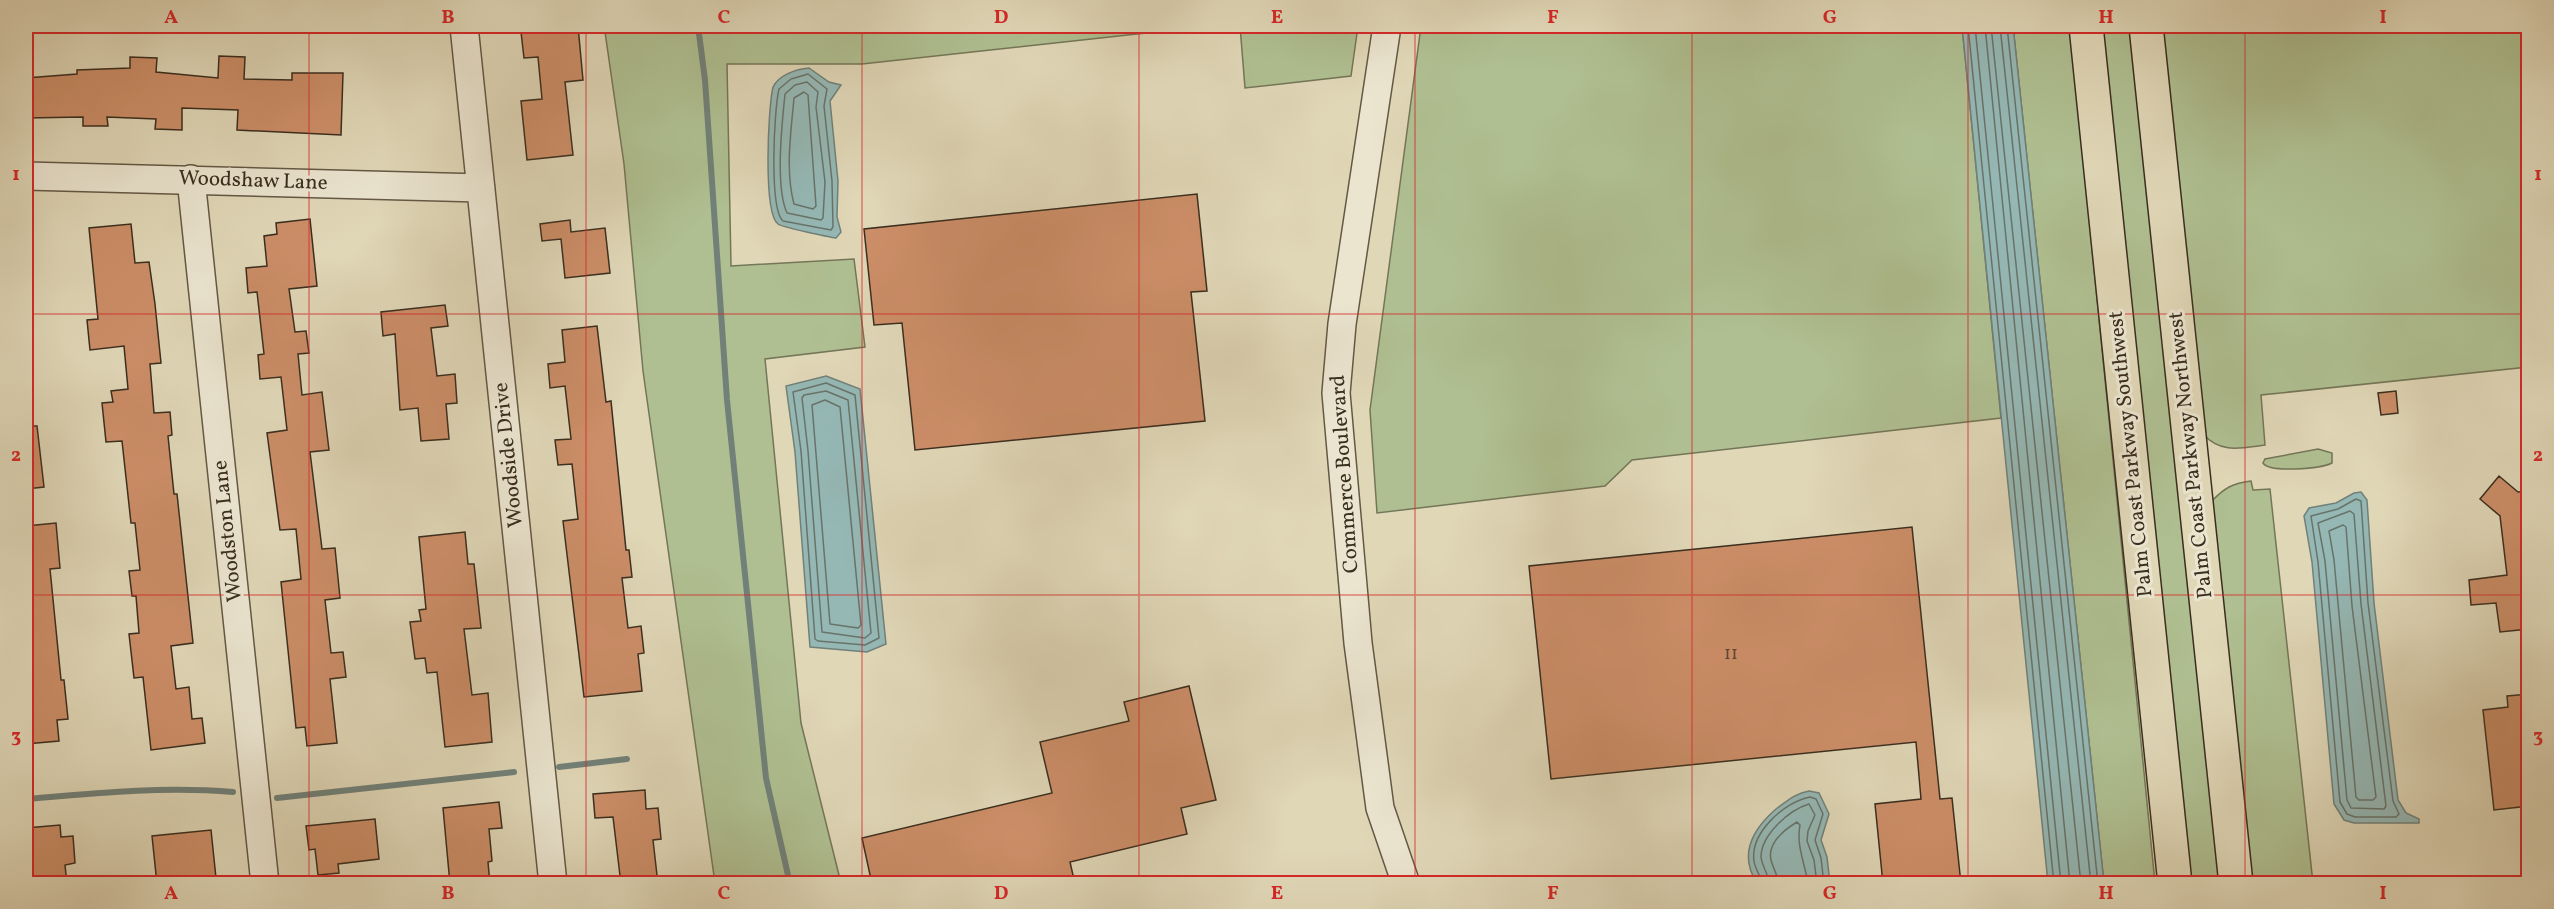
<svg xmlns="http://www.w3.org/2000/svg" width="2554" height="909" font-family="Vollkorn,serif">
	<style>
		.green { fill: #afbf91; stroke: #747658; stroke-width: 1.5 }
		.water { fill: #95b8b5; stroke: #718179; stroke-width: 1.5 }
		.lines { fill: none; stroke-linecap: round; stroke-linejoin: round }
		.shore { stroke: #68736a; stroke-width: 1.5 }
		.stream { stroke: #718179; stroke-width: 6 }
		.building { fill: #cc8e68; stroke: #3a2e1f; stroke-width: 1.5 }
		.minor-casing { stroke: #645845; stroke-width: 30 }
		.major-casing { stroke: #3a2e1f; stroke-width: 36 }
		.minor { stroke: #ebe5d0; stroke-width: 27 }
		.major { stroke: #e0d7b7; stroke-width: 33 }
		.grid { fill: none; stroke: #d62828; stroke-width: 1.5; stroke-opacity: 0.55 }
		.labels { text-anchor: middle; dominant-baseline: central; stroke-width: 6; stroke-linejoin: round; paint-order: stroke }
		.number-label { font-size: 18px; fill: #5e4631 }
		.street-label { font-size: 21px; fill: #3a2e1f; stroke: #ebe5d0 }
		.neatline { fill: none; stroke: #d62828; stroke-width: 2 }
		.grid-label { font-size: 20px; text-anchor: middle; font-weight: bold; fill: #d62828 }
	</style>
	<rect width="100%" height="100%" fill="#e0d7b7"/>
	<filter id="stains"><feTurbulence type="fractalNoise" baseFrequency=".00333" numOctaves="4"/><feColorMatrix values="0 0 0 0 .2 0 0 0 0 .09 0 0 0 0 .02 0 0 0 .5 -.17"/></filter>
	<radialGradient id="worn" r=".72"><stop offset=".6" stop-color="#630" stop-opacity="0"/><stop offset="1" stop-color="#630" stop-opacity=".3"/></radialGradient>
	<path class="green" d="M 610,26 L 1210,26 L 862,64 L 727,64 L 731,266 L 854,259 L 865,347 L 765,359 L 801,723 L 841,883 L 715,883 L 643,371 L 624,164 L 605,32 Z
		M 1240,26 L 1358,26 L 1351,76 L 1245,88 Z
		M 1421,26 L 1962,26 L 2001,418 L 1632,460 L 1605,486 L 1377,513 L 1370,410 Z
		M 2013,26 L 2070,26 L 2155,883 L 2104,883 Z
		M 2097,26 L 2134,26 L 2224,883 L 2187,883 Z
		M 2157,26 L 2528,26 L 2528,367 L 2261,395 L 2265,445 C 2241,448 2221,454 2203,434 Z
		M 2318,449 L 2332,453 L 2332,463 C 2321,469 2269,473 2263,463 L 2265,459 Z
		M 2251,481 L 2253,490 L 2270,489 L 2313,883 L 2247,883 L 2211,502 C 2224,488 2233,483 2251,481 Z"/>
	<path class="water" d="M 1962,26 L 2013,26 L 2104,883 L 2048,883 Z
		M 809,68 L 829,82 L 841,85 L 830,101 L 838,181 L 837,217 L 841,232 L 836,238 C 829,237 781,227 778,224 C 763,213 768,108 773,87 C 779,75 796,69 809,68 Z
		M 826,376 L 860,389 L 886,644 L 867,652 L 810,647 L 795,452 L 786,386 Z
		M 2361,492 L 2367,500 L 2374,603 L 2398,800 L 2406,813 L 2419,819 L 2419,823 L 2354,823 L 2344,820 L 2334,804 L 2312,562 L 2304,516 L 2309,508 L 2336,503 L 2354,493 Z
		M 1809,791 L 1819,793 L 1829,814 L 1821,840 L 1827,857 L 1830,883 L 1757,883 C 1738,854 1753,829 1776,809 C 1787,801 1796,793 1809,791 Z"/>
	<g class="lines">
		<path class="shore" d="M 1968,26 L 2054,884
			M 1975,26 L 2061,884
			M 1985,26 L 2070,884
			M 1991,26 L 2081,884
			M 2000,26 L 2091,884
			M 2007,26 L 2098,884
			M 808,74 L 827,89 L 824,106 L 832,181 L 833,227 L 831,230 L 783,221 C 769,209 774,110 779,89 L 791,79 Z
			M 807,82 L 818,92 L 816,107 L 825,182 L 823,218 L 821,220 L 787,213 C 775,187 782,123 785,94 L 795,85 Z
			M 804,92 L 808,95 L 816,206 L 813,209 L 794,204 C 785,171 791,132 794,98 Z
			M 826,383 L 855,395 L 879,638 L 865,645 L 818,641 L 815,639 L 801,451 L 793,392 Z
			M 826,391 L 848,400 L 871,633 L 865,638 L 822,632 L 808,451 L 802,398 L 804,395 Z
			M 825,400 L 840,407 L 861,625 L 858,628 L 830,624 L 812,405 Z
			M 2356,499 L 2361,501 L 2368,603 L 2393,801 L 2399,814 L 2396,817 L 2355,817 L 2347,814 L 2340,802 L 2318,562 L 2311,516 L 2338,509 Z
			M 2350,511 L 2354,514 L 2361,604 L 2386,806 L 2384,809 L 2351,808 L 2347,800 L 2325,561 L 2318,523 Z
			M 2343,525 L 2346,527 L 2352,606 L 2376,797 L 2373,800 L 2359,800 L 2356,797 L 2334,560 L 2329,531 Z
			M 1762,884 C 1761,876 1755,869 1754,861 C 1750,833 1784,802 1810,797 L 1816,799 L 1823,814 L 1815,840 L 1821,858 L 1824,884
			M 1769,884 C 1769,874 1762,867 1761,857 C 1761,835 1789,810 1809,804 L 1815,815 L 1808,831 L 1807,841 L 1814,860 L 1817,884
			M 1778,884 C 1778,874 1773,869 1771,860 C 1767,843 1784,830 1797,822 L 1800,825 C 1796,846 1805,863 1808,884"/>
		<path class="stream" d="M 698,26 L 705,80 L 727,400 L 766,778 L 790,884
			M 559,767 L 627,759
			M 277,798 L 514,772
			M 26,799 C 95,793 164,786 233,792"/>
	</g>
	<path class="building" d="M 578,26 L 583,80 L 565,82 L 573,155 L 527,160 L 521,101 L 542,99 L 538,57 L 524,58 L 521,32 Z
		M 219,56 L 245,57 L 244,79 L 292,80 L 292,73 L 343,73 L 341,135 L 237,130 L 238,110 L 182,108 L 182,130 L 155,129 L 156,119 L 107,117 L 108,126 L 83,126 L 83,117 L 26,118 L 26,78 L 77,74 L 77,70 L 130,68 L 130,57 L 157,58 L 156,72 L 218,78 Z
		M 1197,194 L 1207,291 L 1191,292 L 1205,421 L 915,450 L 902,323 L 874,325 L 864,229 Z
		M 310,219 L 317,286 L 289,289 L 295,332 L 306,331 L 309,353 L 298,354 L 302,395 L 322,392 L 329,450 L 310,452 L 322,549 L 335,548 L 340,598 L 325,600 L 331,653 L 343,652 L 346,677 L 330,679 L 337,743 L 307,746 L 305,727 L 296,728 L 281,582 L 301,579 L 296,529 L 280,530 L 267,433 L 287,430 L 281,377 L 260,379 L 258,355 L 264,354 L 257,292 L 248,293 L 246,268 L 267,266 L 264,236 L 277,234 L 276,223 Z
		M 570,220 L 571,232 L 605,228 L 610,273 L 565,278 L 561,239 L 542,241 L 540,224 Z
		M 131,224 L 135,263 L 149,262 L 155,304 L 161,363 L 150,364 L 154,413 L 170,412 L 172,435 L 168,436 L 174,494 L 177,494 L 193,643 L 171,646 L 176,689 L 189,687 L 192,719 L 202,718 L 205,743 L 151,750 L 143,677 L 134,678 L 129,634 L 139,633 L 136,596 L 132,596 L 129,571 L 140,570 L 135,523 L 131,523 L 122,441 L 106,442 L 102,403 L 113,402 L 111,391 L 128,389 L 124,346 L 90,350 L 87,320 L 98,319 L 89,228 Z
		M 445,305 L 448,326 L 431,328 L 437,376 L 455,374 L 457,403 L 446,404 L 449,439 L 421,441 L 418,408 L 400,410 L 395,334 L 383,336 L 381,312 Z
		M 597,326 L 606,402 L 611,401 L 626,550 L 629,550 L 632,577 L 622,578 L 628,628 L 641,626 L 644,653 L 638,654 L 642,691 L 584,697 L 563,521 L 578,519 L 572,464 L 558,465 L 555,440 L 571,439 L 565,386 L 550,388 L 548,364 L 565,362 L 562,330 Z
		M 2396,391 L 2398,413 L 2381,415 L 2378,393 Z
		M 26,426 L 37,426 L 44,487 L 26,489 Z
		M 2499,476 L 2518,492 L 2529,491 L 2529,629 L 2500,632 L 2496,603 L 2471,605 L 2469,580 L 2507,575 L 2500,516 L 2480,499 Z
		M 56,523 L 60,568 L 50,569 L 61,680 L 64,680 L 68,719 L 57,720 L 59,741 L 26,744 L 26,526 Z
		M 1912,527 L 1940,799 L 1952,798 L 1961,884 L 1883,884 L 1875,804 L 1921,799 L 1916,742 L 1551,779 L 1529,566 Z
		M 465,532 L 468,564 L 474,564 L 481,628 L 464,629 L 472,695 L 488,693 L 492,742 L 445,747 L 437,672 L 427,673 L 425,658 L 415,659 L 410,622 L 421,621 L 419,610 L 426,609 L 419,537 Z
		M 1189,686 L 1216,800 L 1181,808 L 1187,834 L 1070,862 L 1075,884 L 872,884 L 862,838 L 1052,793 L 1040,742 L 1129,721 L 1124,702 Z
		M 2529,694 L 2529,806 L 2494,810 L 2483,710 L 2508,707 L 2507,696 Z
		M 645,790 L 646,809 L 658,808 L 661,839 L 653,840 L 658,884 L 621,884 L 613,817 L 595,818 L 593,794 Z
		M 499,802 L 502,828 L 489,829 L 492,861 L 488,862 L 490,884 L 450,884 L 443,808 Z
		M 375,819 L 379,859 L 338,864 L 339,873 L 318,875 L 315,849 L 309,850 L 306,826 Z
		M 60,825 L 61,837 L 73,836 L 75,863 L 65,865 L 67,884 L 26,884 L 26,865 L 29,865 L 26,828 Z
		M 211,830 L 216,878 L 157,884 L 152,836 Z"/>
	<g class="lines">
		<defs>
			<path id="minor" d="M 464,26 L 553,884
				M 1387,26 L 1342,324 L 1336,393 L 1358,643 L 1380,808 L 1406,884
				M 26,176 L 481,188
				M 191,179 L 265,884"/>
			<path id="major" d="M 2086,26 L 2175,884
				M 2146,26 L 2236,884"/>
		</defs>
		<use href="#minor" class="minor-casing"/>
		<use href="#major" class="major-casing"/>
		<use href="#minor" class="minor"/>
		<use href="#major" class="major"/>
	</g>
	<path class="grid" d="M 309,26 L 309,884M 586,26 L 586,884M 862,26 L 862,884M 1139,26 L 1139,884M 1415,26 L 1415,884M 1692,26 L 1692,884M 1968,26 L 1968,884M 2245,26 L 2245,884M 26,314 L 2528,314M 26,595 L 2528,595"/>
	<g class="labels">
		<g class="number-label">
			<text x="1731" y="654">11</text>
		</g>
		<g class="street-label">
			<text transform="translate(253 181) rotate(2)">Woodshaw Lane</text>
			<text transform="translate(2131 454) rotate(-96)">Palm Coast Parkway Southwest</text>
			<text transform="translate(509 455) rotate(-96)">Woodside Drive</text>
			<text transform="translate(2191 455) rotate(-96)">Palm Coast Parkway Northwest</text>
			<text transform="translate(1345 474) rotate(-94)">Commerce Boulevard</text>
			<text transform="translate(228 531) rotate(-96)">Woodston Lane</text>
		</g>
	</g>
	<rect width="2554" height="909" fill="none" stroke="#e0d7b7" stroke-width="66"/>
	<rect x="33" y="33" width="2488" height="843" class="neatline"/>
	<g class="grid-label">
		<text x="171" y="23">A</text>
		<text x="448" y="23">B</text>
		<text x="724" y="23">C</text>
		<text x="1001" y="23">D</text>
		<text x="1277" y="23">E</text>
		<text x="1553" y="23">F</text>
		<text x="1830" y="23">G</text>
		<text x="2106" y="23">H</text>
		<text x="2383" y="23">I</text>
		<text x="16" y="180">1</text>
		<text x="2538" y="180">1</text>
		<text x="16" y="461">2</text>
		<text x="2538" y="461">2</text>
		<text x="16" y="742">3</text>
		<text x="2538" y="742">3</text>
		<text x="171" y="899">A</text>
		<text x="448" y="899">B</text>
		<text x="724" y="899">C</text>
		<text x="1001" y="899">D</text>
		<text x="1277" y="899">E</text>
		<text x="1553" y="899">F</text>
		<text x="1830" y="899">G</text>
		<text x="2106" y="899">H</text>
		<text x="2383" y="899">I</text>
	</g>
	<rect width="100%" height="100%" filter="url(#stains)"/>
	<rect width="100%" height="100%" fill="url(#worn)"/>
</svg>
